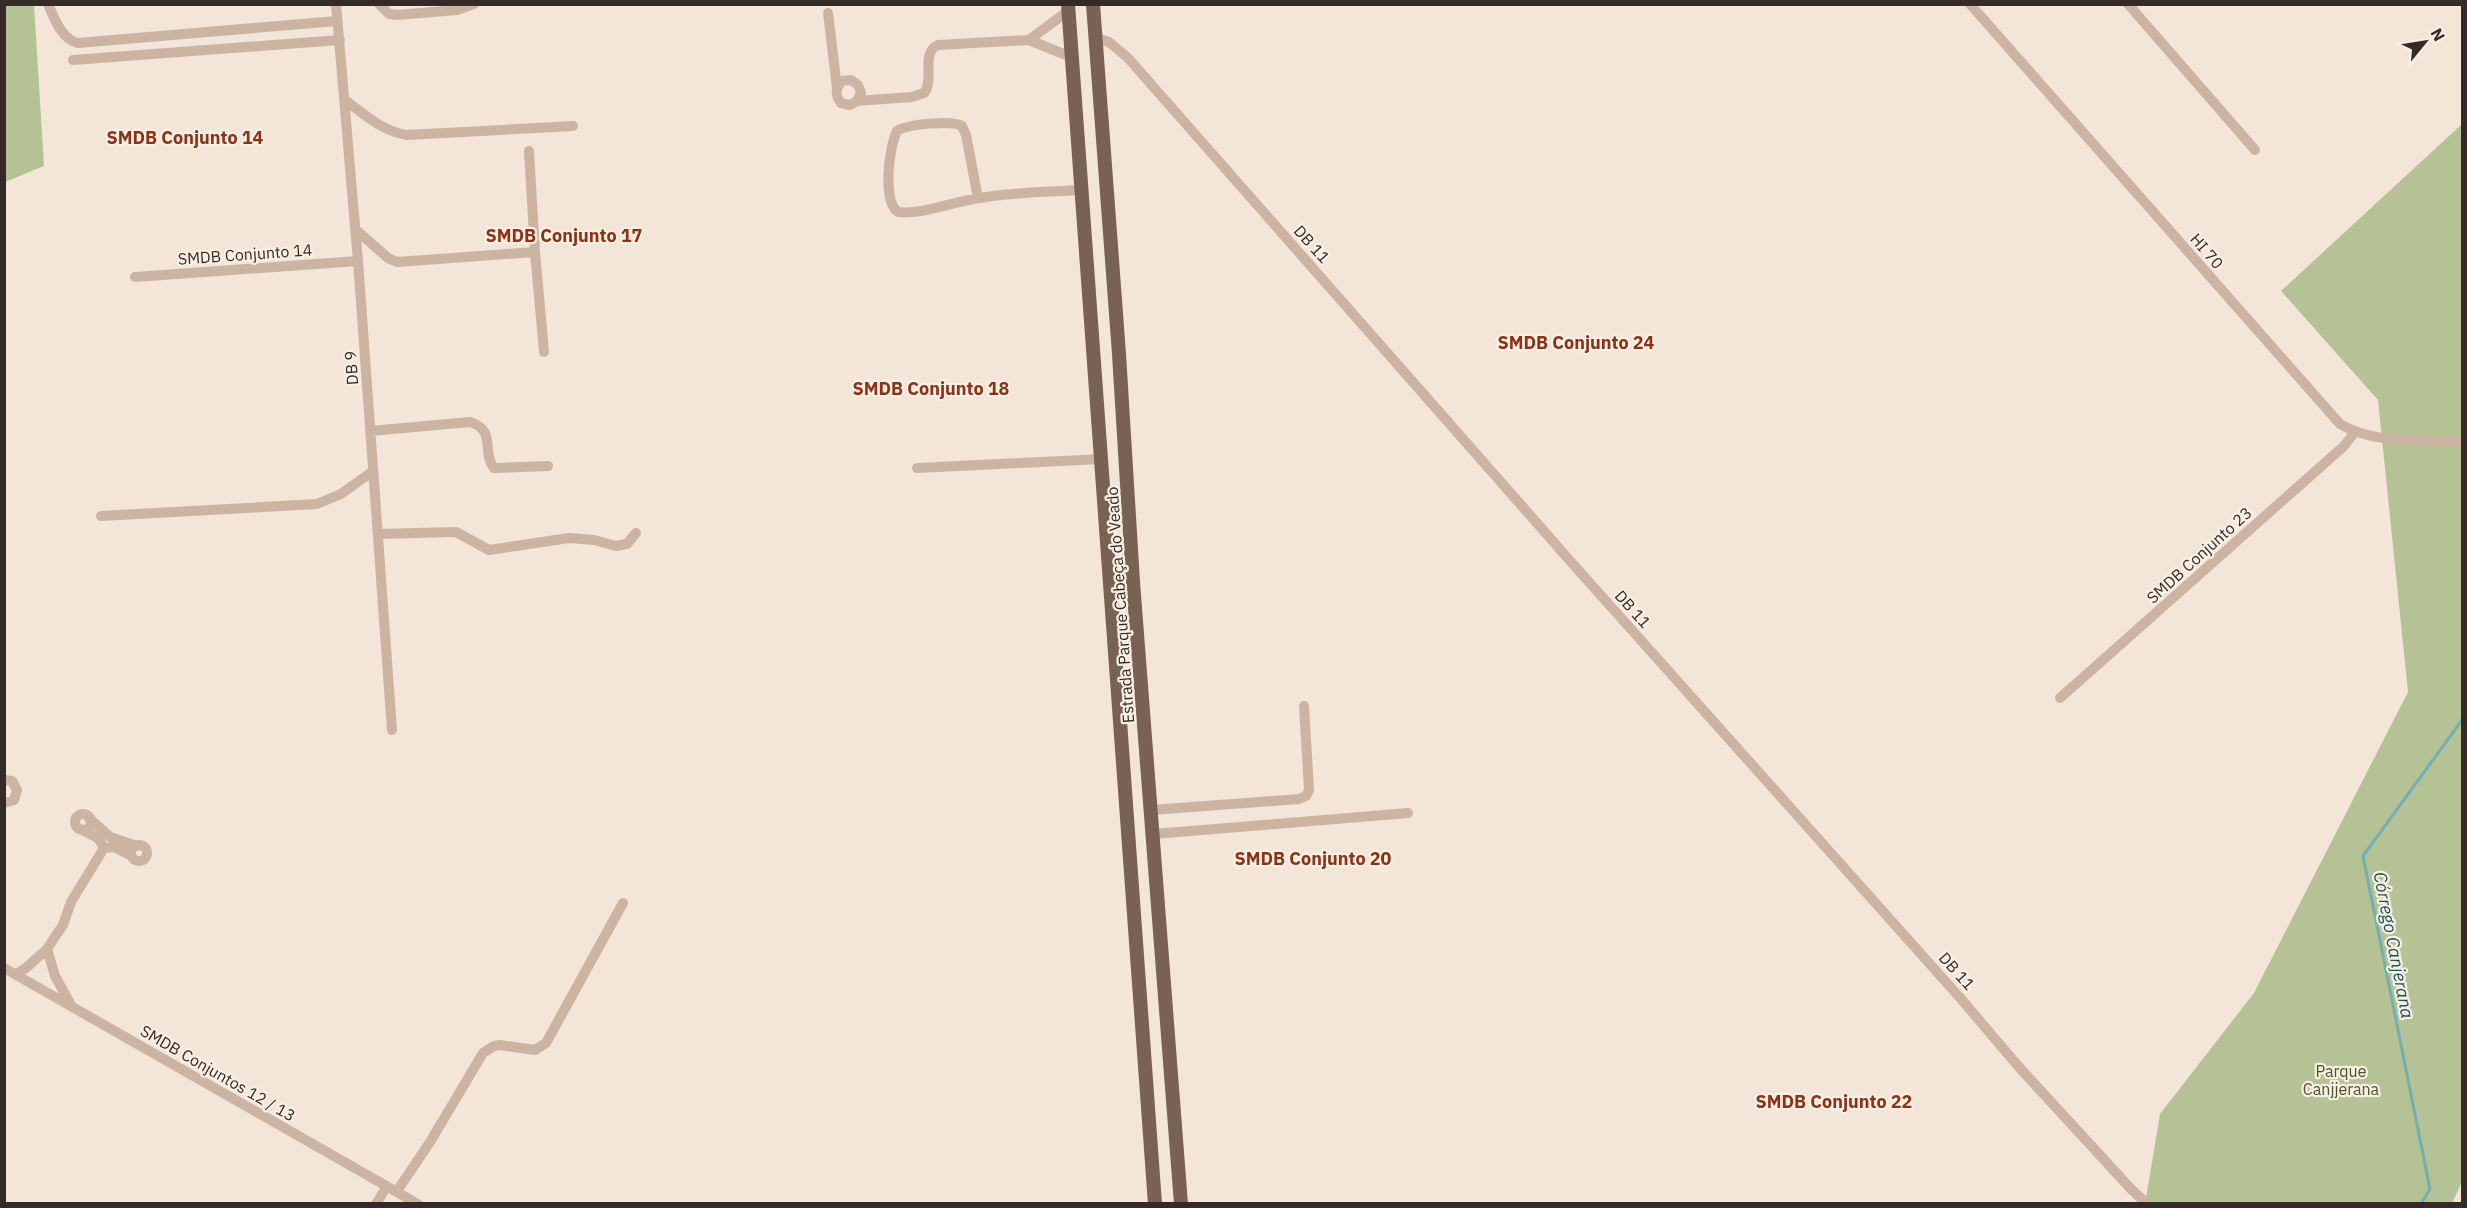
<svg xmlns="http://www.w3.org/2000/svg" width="2467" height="1208" font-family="'IBM Plex Sans',sans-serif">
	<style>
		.green { fill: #b4c296 }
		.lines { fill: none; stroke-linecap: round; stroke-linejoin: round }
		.stream { stroke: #74afb1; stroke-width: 3 }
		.minor { stroke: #cbb5a2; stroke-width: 10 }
		.major { stroke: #786155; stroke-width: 14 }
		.labels { text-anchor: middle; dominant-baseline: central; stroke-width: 4.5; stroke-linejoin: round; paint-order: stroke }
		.street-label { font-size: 16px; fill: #352a25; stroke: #faefe3 }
		.park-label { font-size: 16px; fill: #445527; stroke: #faefe3 }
		.neighbourhood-label { font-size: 18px; font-weight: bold; fill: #893319; stroke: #faefe3 }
		.water-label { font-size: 18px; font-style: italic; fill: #185559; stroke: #faefe3 }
	</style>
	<rect width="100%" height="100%" fill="#f3e5d7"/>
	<path class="green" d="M 5,4 L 34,5 L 44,166 L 5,182 Z
		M 2462,124 L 2462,1182 L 2452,1203 L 2145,1204 L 2160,1114 L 2254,993 L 2408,692 L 2378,400 L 2281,291 Z"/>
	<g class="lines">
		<path class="stream" d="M 2421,1204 L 2430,1189 L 2363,856 L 2462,720"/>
		<path class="minor" d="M 48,4 C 54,18 62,40 78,43 L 337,21
			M 336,4 L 358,261 L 392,730
			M 379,4 L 389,14 L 397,15 L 457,10 L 474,4
			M 1970,4 L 2340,424 C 2375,445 2423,439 2462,442
			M 2128,4 L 2255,150
			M 828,13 L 837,88
			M 1096,38 L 1109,42 L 1128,58 L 1572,563 L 1962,1000 L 2018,1066 L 2131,1189 L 2147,1204
			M 1029,40 L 1068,11
			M 73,60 L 340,40
			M 345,100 C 365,115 382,131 407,135 L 573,126
			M 857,101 L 861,93 L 858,85 L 851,80 L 842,81 C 835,89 835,95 841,103 L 850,105 L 857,101 L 912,97 L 924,93 C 935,80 920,53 938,45 L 1029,40 L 1071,57
			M 978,198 L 966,135 L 962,126 C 952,120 907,124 897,131 C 889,147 882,201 898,212 C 922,215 955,201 980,198 C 1013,192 1047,192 1081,190
			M 355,229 L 388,258 L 397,262 L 535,252 L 529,151
			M 535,252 L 544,352
			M 135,277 L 358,261
			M 370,431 L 470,422 C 497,430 481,452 494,468 L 548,466
			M 917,468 L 1102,459
			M 101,516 L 317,504 L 341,494 L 373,471
			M 378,534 L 456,532 L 489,550 L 569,538 L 594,540 L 616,546 L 627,544 L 636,533
			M 2060,698 L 2344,446 L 2355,432
			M 4,780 L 12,781 L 17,790 L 14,800 L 4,803
			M 1152,810 L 1299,799 L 1306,796 L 1309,790 L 1304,706
			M75 822a8 8 0 1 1 16 0a8 8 0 1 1-16 0Z
			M 89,818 L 110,837 L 137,846
			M 80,829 L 98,838 L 104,848
			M 1154,834 L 1408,813
			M131 853a8 8 0 1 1 16 0a8 8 0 1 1-16 0Z
			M 4,968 L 418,1204
			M 16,974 L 26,968 L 47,949
			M 71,1005 L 55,976 L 47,949 L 63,925 L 71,902 L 104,848 L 114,847 L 132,856
			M 397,1191 L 430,1142 L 483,1053 L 494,1046 L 500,1045 L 535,1050 L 546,1043 L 623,903
			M 376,1204 L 387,1186"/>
		<path class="major" d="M 1068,4 L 1155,1204
			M 1093,4 L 1119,354 L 1133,582 L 1181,1204"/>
	</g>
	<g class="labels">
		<g class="street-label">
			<text transform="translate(1312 244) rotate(48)">DB 11</text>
			<text transform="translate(2207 251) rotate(49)">HI 70</text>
			<text transform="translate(245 254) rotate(-4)">SMDB Conjunto 14</text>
			<text transform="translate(351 368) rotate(-94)">DB 9</text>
			<text transform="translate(2199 555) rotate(-42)">SMDB Conjunto 23</text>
			<text transform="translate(1120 605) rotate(-94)">Estrada Parque Cabeça do Veado</text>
			<text transform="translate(1633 609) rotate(48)">DB 11</text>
			<text transform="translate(1957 971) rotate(48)">DB 11</text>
			<text transform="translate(218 1073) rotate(30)">SMDB Conjuntos 12 / 13</text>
		</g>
		<g class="park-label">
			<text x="2341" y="1071">Parque<tspan x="2341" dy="18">Canjjerana</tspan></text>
		</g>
		<g class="neighbourhood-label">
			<text x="185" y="137">SMDB Conjunto 14</text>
			<text x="564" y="235">SMDB Conjunto 17</text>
			<text x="1576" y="342">SMDB Conjunto 24</text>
			<text x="931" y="388">SMDB Conjunto 18</text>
			<text x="1313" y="858">SMDB Conjunto 20</text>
			<text x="1834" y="1101">SMDB Conjunto 22</text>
		</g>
		<g class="water-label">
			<text transform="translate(2394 945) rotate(79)">Córrego Canjerana</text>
		</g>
	</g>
	<rect width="2467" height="1208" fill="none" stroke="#352a25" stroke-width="12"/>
	<g transform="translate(2425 42) rotate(60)" stroke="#faefe3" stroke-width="4.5" paint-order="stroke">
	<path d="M0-4.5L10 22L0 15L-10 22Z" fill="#352a25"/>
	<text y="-9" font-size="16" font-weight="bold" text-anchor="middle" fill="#352a25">N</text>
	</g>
</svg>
